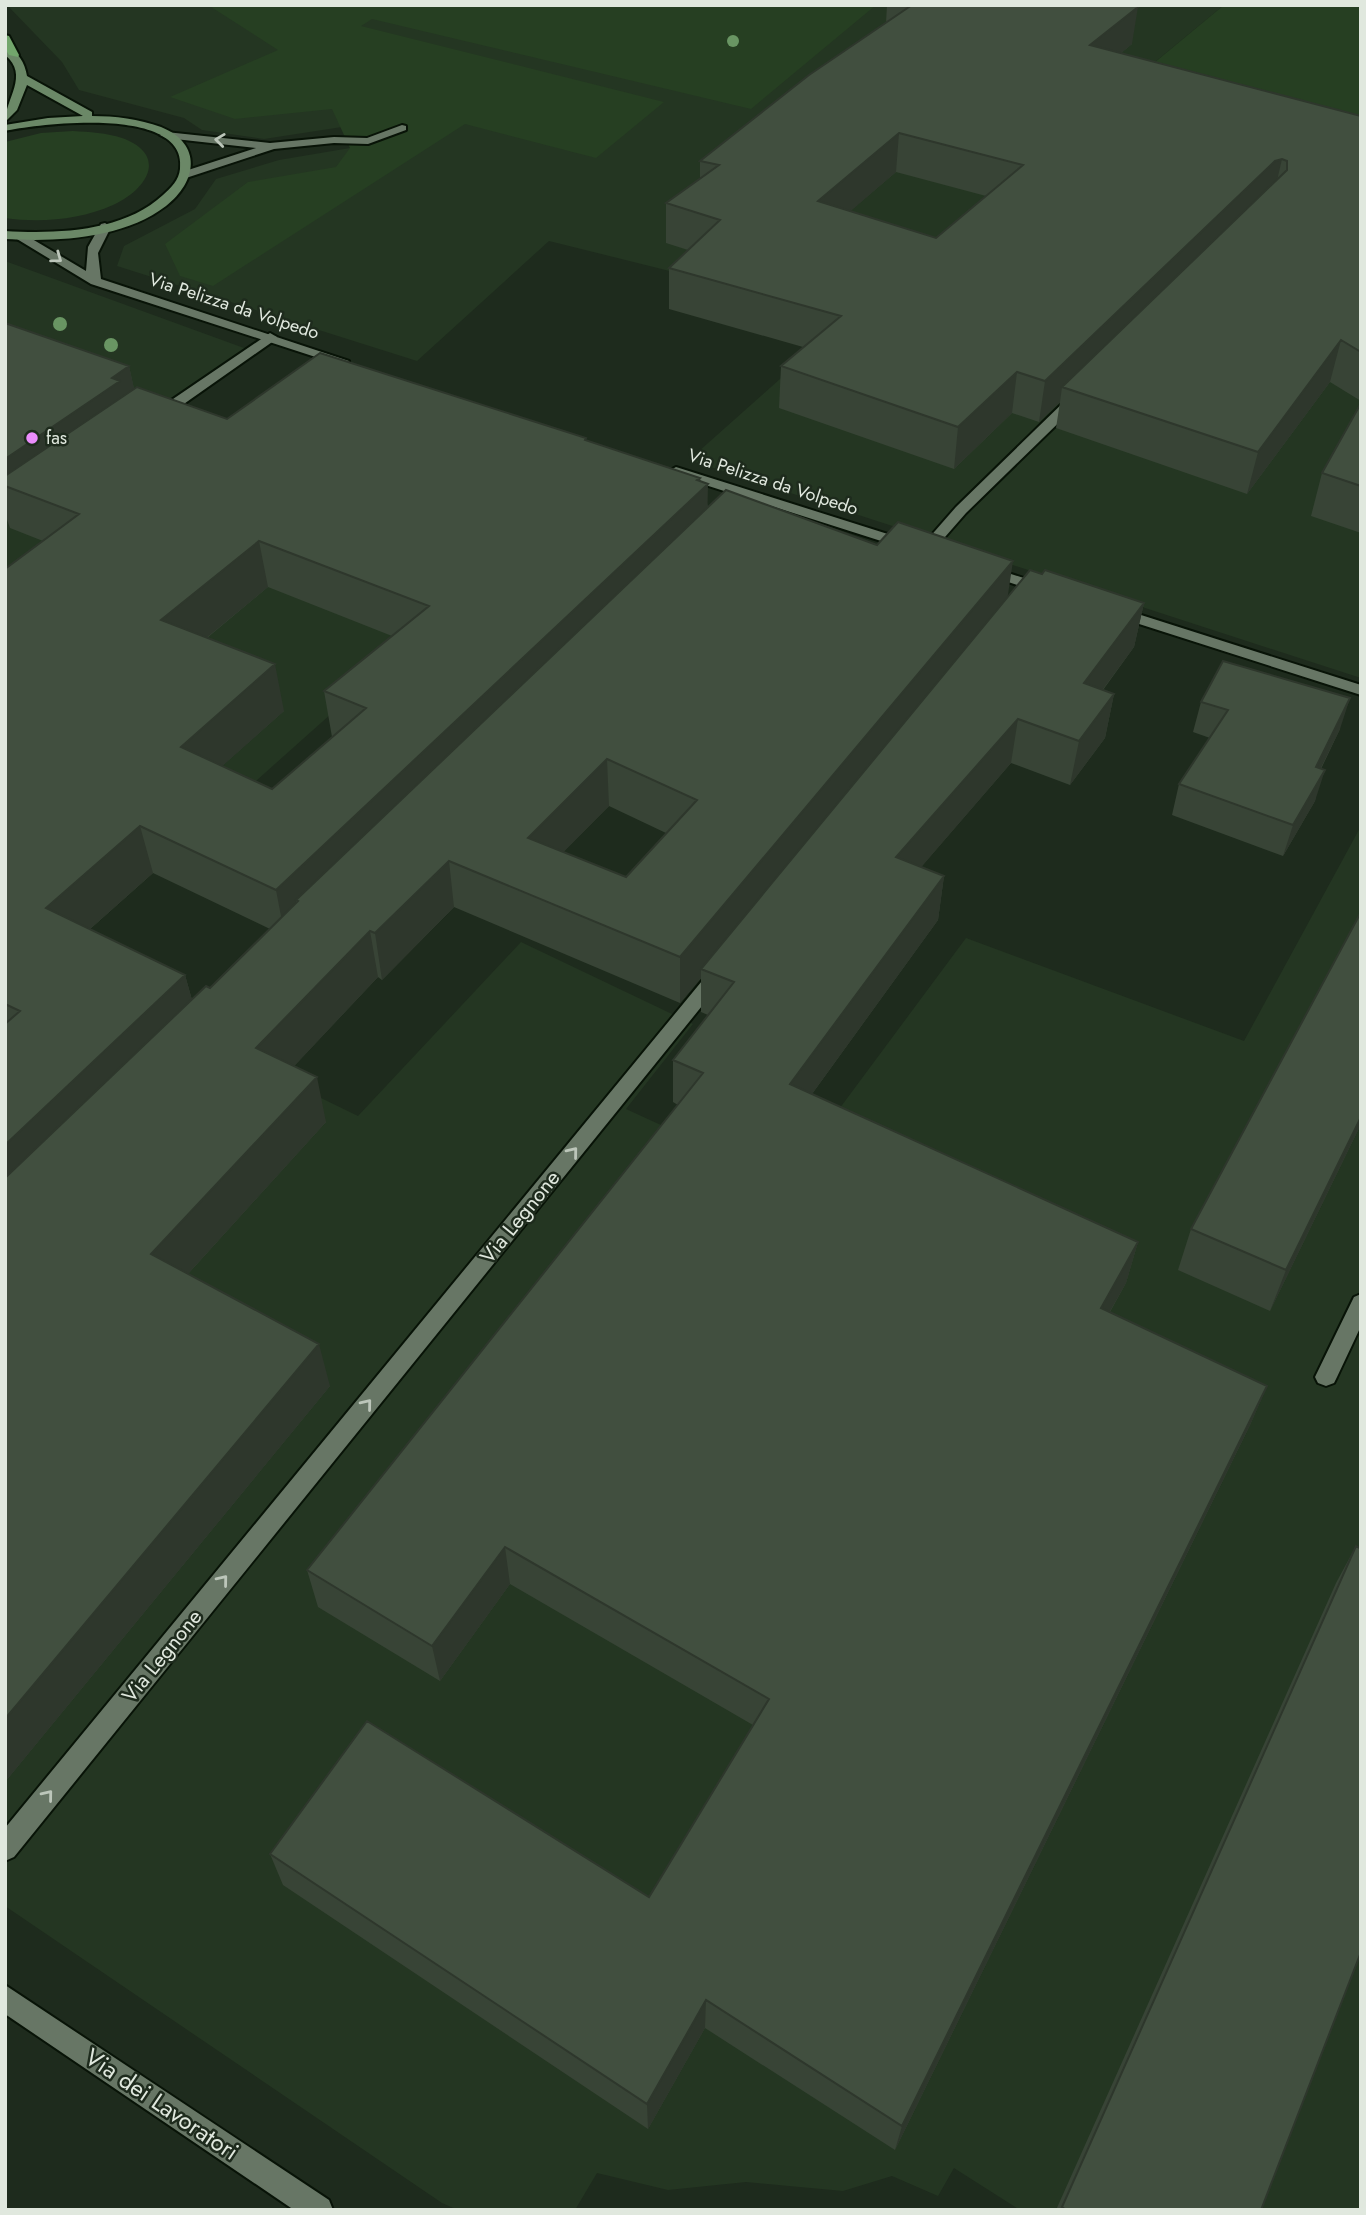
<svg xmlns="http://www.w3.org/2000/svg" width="1366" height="2215" font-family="Jost,sans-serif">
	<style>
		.built { fill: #243622 }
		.green { fill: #263f22 }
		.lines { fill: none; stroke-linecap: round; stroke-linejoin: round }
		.service-casing { stroke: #081307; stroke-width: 4 }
		.minor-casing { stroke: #081307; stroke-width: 4 }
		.tertiary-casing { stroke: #081307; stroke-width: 4 }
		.secondary-casing { stroke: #081307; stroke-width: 4 }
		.trunk-casing { stroke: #081307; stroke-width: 4 }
		.service { fill: #677665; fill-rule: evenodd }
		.minor { fill: #677665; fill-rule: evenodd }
		.tertiary { fill: #677665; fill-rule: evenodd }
		.secondary { fill: #6b8867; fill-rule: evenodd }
		.trunk { fill: #72a66c; fill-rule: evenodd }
		.tree { fill: #699563 }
		.wall { fill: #384436; fill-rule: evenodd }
		.shaded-wall { fill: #2e372c }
		.building { fill: #414f3f; stroke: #2e372c; stroke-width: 2; fill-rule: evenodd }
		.oneway { stroke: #bcc6ba }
		.poi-dot { fill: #eb8dfc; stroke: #1e2b1d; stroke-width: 2.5 }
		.labels { text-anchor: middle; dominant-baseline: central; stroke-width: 5; stroke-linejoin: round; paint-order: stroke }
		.far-street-label { font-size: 18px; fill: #e0e8de; stroke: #1e2b1d }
		.far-poi-label { font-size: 18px; fill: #e0e8de; stroke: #1e2b1d; text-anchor: start }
		.street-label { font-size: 21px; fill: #e0e8de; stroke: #1e2b1d }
		.near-street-label { font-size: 24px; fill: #e0e8de; stroke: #1e2b1d }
	</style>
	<rect width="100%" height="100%" fill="#1e2b1d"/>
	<path class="built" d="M 7,5 L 1224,5 L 1120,91 L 1361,139 L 1361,678 L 689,460 L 851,316 L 549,241 L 417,361 L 117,266 L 124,246 L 195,209 L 216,179 L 279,160 L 350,148 L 342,127 L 264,139 L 202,130 L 184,118 L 79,90 L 62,62 Z
		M 5,261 L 255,352 L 149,430 L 499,564 L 5,1005 Z
		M 1361,826 L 1361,2210 L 1020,2210 L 954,2168 L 938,2196 L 892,2176 L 843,2191 L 746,2182 L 668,2190 L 597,2173 L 575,2210 L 458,2210 L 442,2203 L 5,1906 L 5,1242 L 208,1043 L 358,1116 L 521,942 L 693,1024 L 626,1109 L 785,1182 L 966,938 L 1244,1041 Z"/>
	<path class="green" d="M 208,5 L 876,5 L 751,109 L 372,19 L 361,26 L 664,102 L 596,158 L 465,124 L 213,286 L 180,276 L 165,244 L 248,182 L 336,167 L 350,148 L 332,109 L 235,119 L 170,97 L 278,50 Z
		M 1224,5 L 1361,5 L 1361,139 L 1119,92 Z
		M 73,131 C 89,132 107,133 122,138 C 169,155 147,190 113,205 C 80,220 40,223 5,218 L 5,142 L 41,133 Z"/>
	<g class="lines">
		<defs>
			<path id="service" d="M 402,125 L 406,126 L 406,130 L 368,144 L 334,143 L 274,149 L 186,178 L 180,174 L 182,172 L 256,148 L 166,138 L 160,135 L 166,132 L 270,143 L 334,137 L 367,138 Z
				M 270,333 L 277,337 L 275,340 L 161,420 L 151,420 L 151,414 Z
				M 1075,395 L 1080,396 L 1080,402 L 966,513 L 931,553 L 921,553 L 919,550 L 921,547 L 956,507 L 1070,396 Z
				M 1361,1294 L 1361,1326 L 1337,1377 L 1334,1383 L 1326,1386 L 1318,1383 L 1315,1377 L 1354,1297 Z"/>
			<path id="minor" d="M 717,968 L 723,970 L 726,975 L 723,980 L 14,1857 L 5,1861 L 5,1828 L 711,970 Z
				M 5,1985 L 329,2200 L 333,2210 L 294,2210 L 5,2014 Z"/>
			<path id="tertiary" d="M 105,223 L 111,227 L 98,253 L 101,279 L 349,361 L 347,364 L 337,364 L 91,284 L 12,236 L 22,233 L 86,271 L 88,247 L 101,224 Z
				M 676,467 L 913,542 L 915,545 L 908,549 L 903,548 L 671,474 L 669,471 Z
				M 986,566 L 1049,586 L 1052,589 L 1044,594 L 981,573 L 979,570 Z
				M 1116,607 L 1361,685 L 1361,695 L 1111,615 L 1108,612 L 1111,609 Z"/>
			<path id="secondary" d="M 5,46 C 18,51 25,63 27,76 L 92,112 L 92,116 C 115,116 139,119 161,127 C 203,144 197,182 166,206 C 123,239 57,242 5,239 L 5,231 C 57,234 123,232 163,195 C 171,188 179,180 180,169 C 188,105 39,124 5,131 L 5,125 L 48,118 L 83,116 L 27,85 L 17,110 L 5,122 C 5,99 30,75 5,55 Z"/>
			<path id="trunk" d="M 5,35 L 9,36 L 19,55 L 18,57 L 9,55 L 5,49 Z"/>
		</defs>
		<use href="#service" class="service-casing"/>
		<use href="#minor" class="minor-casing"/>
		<use href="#tertiary" class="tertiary-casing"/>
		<use href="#secondary" class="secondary-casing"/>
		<use href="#trunk" class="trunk-casing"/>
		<use href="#service" class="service"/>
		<use href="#minor" class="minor"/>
		<use href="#tertiary" class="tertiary"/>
		<use href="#secondary" class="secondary"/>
		<use href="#trunk" class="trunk"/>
	</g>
	<g class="tree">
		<circle cx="733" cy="41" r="6"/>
		<circle cx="60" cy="324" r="7"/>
		<circle cx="111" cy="345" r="7"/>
	</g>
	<path class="wall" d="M 887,5 L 1132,5 L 1132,44 L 1121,53 L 1361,116 L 1361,401 L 1330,382 L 1247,494 L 1056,428 L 1060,402 L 1039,422 L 1012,413 L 954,469 L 779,408 L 781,366 L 803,347 L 669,309 L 669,268 L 688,250 L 666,243 L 666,203 L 700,179 L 700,161 L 886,23 ZM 896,172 L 986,196 L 936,238 L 850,211 Z
		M 5,323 L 129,366 L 134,389 L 227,419 L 586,438 L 586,440 L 700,478 L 708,507 L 1008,597 L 1144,603 L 1134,647 L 1103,690 L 1114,694 L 1105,738 L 1070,785 L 1011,763 L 921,867 L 944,876 L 938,920 L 812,1094 L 1138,1242 L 1126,1283 L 1110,1312 L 1267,1386 L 1250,1425 L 895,2150 L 705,2028 L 648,2129 L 283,1885 L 270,1854 L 649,1897 L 753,1725 L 510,1584 L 440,1681 L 318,1607 L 307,1570 L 678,1105 L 673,1102 L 673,1060 L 708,1015 L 701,1012 L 701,978 L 680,1003 L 454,907 L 382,980 L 378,977 L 294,1066 L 326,1122 L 188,1274 L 330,1386 L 5,1782 L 5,569 L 43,541 L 10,528 L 5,514 ZM 268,587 L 392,636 L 324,691 L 332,737 L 272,789 L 222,766 L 284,711 L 207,638 ZM 609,806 L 666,833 L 626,877 L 563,852 ZM 153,873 L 270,929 L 210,988 L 192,1000 L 185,975 L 90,929 Z
		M 1361,403 L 1361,533 L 1311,516 L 1322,473 Z
		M 1201,702 L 1340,729 L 1321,769 L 1315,801 L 1283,856 L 1172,815 L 1179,784 L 1210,738 L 1193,732 Z
		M 1361,1124 L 1270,1311 L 1178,1270 L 1191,1229 Z
		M 1356,1546 L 1261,2210 L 1056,2210 L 1336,1583 Z"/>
	<path class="shaded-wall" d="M 1138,7 L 1132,44 L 1085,83 L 1090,45 Z
		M 899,133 L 896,172 L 816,241 L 818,201 Z
		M 1282,159 L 1273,198 L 1062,387 L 1060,402 L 1039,422 L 1045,381 L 1275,161 Z
		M 1341,340 L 1330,382 L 1247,494 L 1258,452 Z
		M 129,366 L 139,411 L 5,486 L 5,459 Z
		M 1017,372 L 1012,413 L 954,469 L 958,427 Z
		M 700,478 L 700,491 L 708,484 L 707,530 L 296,900 L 301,922 L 285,937 L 276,890 Z
		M 259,541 L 268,587 L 172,666 L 161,620 Z
		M 1013,561 L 1006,608 L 701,969 L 701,978 L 680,1003 L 680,957 Z
		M 1144,603 L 1134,647 L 1075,727 L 1084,683 Z
		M 275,664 L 284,711 L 192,793 L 181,747 Z
		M 1114,694 L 1105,738 L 1070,785 L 1079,741 Z
		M 1350,698 L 1340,729 L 1306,798 L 1316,767 Z
		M 1018,719 L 1011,763 L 892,901 L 896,857 Z
		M 607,759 L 609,806 L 532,884 L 528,838 Z
		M 1325,770 L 1315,801 L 1283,856 L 1293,825 Z
		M 140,826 L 153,873 L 62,954 L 46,908 Z
		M 449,861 L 454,907 L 382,980 L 375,933 Z
		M 944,876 L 938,920 L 788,1127 L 790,1084 Z
		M 370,931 L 378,977 L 268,1094 L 256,1048 Z
		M 185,975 L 198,1021 L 5,1207 L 5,1145 Z
		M 317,1077 L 326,1122 L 166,1298 L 151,1254 Z
		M 1361,1117 L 1361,1124 L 1270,1311 L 1286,1270 Z
		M 1138,1242 L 1126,1283 L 1089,1348 L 1101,1308 Z
		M 319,1344 L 330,1386 L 5,1782 L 5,1719 Z
		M 1267,1386 L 1250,1425 L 895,2150 L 902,2126 Z
		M 505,1547 L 510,1584 L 440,1681 L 432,1646 Z
		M 706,2000 L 705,2028 L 648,2129 L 647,2104 Z"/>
	<path class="building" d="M 912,5 L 1132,5 L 1138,7 L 1090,45 L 1361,116 L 1361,352 L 1341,340 L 1258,452 L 1062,387 L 1287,170 L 1287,161 L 1282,159 L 1275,161 L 1045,381 L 1017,372 L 958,427 L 781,366 L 841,316 L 669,268 L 720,220 L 666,203 L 719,165 L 700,161 L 809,75 ZM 899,133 L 1023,165 L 936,238 L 818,201 Z
		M 5,323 L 129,366 L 112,378 L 120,381 L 5,459 Z
		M 320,353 L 586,438 L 585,440 L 700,478 L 697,480 L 708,484 L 276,890 L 140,826 L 46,908 L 185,975 L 5,1145 L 5,1024 L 20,1011 L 5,1004 L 5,569 L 79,514 L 5,486 L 5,476 L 137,387 L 227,419 ZM 259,541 L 429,606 L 324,691 L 366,708 L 272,789 L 181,747 L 275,664 L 161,620 Z
		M 1361,403 L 1361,486 L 1322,473 Z
		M 726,490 L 877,545 L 898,522 L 1013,561 L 680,957 L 449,861 L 375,933 L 370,931 L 256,1048 L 317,1077 L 151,1254 L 319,1344 L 5,1719 L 5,1178 L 206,986 L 210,988 L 298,901 L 296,900 ZM 607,759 L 697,800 L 626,877 L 528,838 Z
		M 1030,570 L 1042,574 L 1045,570 L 1144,603 L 1084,683 L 1114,694 L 1079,741 L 1018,719 L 896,857 L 944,876 L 790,1084 L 1138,1242 L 1101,1308 L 1267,1386 L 902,2126 L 706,2000 L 647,2104 L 270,1854 L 367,1721 L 649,1897 L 769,1699 L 505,1547 L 432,1646 L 307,1570 L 703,1073 L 673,1060 L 734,982 L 701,969 Z
		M 1223,661 L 1350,698 L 1316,767 L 1325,770 L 1293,825 L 1179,784 L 1228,710 L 1201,702 Z
		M 1361,912 L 1361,1117 L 1286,1270 L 1191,1229 Z
		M 1356,1546 L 1361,1549 L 1361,1952 L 1261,2210 L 1066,2210 L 1062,2207 Z"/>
	<defs><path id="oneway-chevron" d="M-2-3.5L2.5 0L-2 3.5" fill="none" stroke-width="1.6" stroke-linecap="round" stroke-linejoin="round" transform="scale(1.75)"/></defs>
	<g class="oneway">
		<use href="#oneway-chevron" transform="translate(220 140) rotate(-173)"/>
		<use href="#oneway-chevron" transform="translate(57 258) rotate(36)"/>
		<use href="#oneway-chevron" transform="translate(573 1152) rotate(-51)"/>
		<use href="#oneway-chevron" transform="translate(367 1404) rotate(-51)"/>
		<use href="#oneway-chevron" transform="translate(223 1580) rotate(-51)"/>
		<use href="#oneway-chevron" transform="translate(48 1795) rotate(-51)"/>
	</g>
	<circle class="poi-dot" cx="32" cy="438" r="7"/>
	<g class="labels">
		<g class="far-street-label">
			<text transform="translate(234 306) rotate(18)">Via Pelizza da Volpedo</text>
			<text transform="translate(773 482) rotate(18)">Via Pelizza da Volpedo</text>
		</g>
		<g class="far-poi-label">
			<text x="46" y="438">fas</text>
		</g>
		<g class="street-label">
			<text transform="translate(520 1217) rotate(-51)">Via Legnone</text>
			<text transform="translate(162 1656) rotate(-51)">Via Legnone</text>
		</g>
		<g class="near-street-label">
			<text transform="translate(162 2104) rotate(34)">Via dei Lavoratori</text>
		</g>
	</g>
	<rect width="1366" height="2215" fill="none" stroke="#e0e8de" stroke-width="14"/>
</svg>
